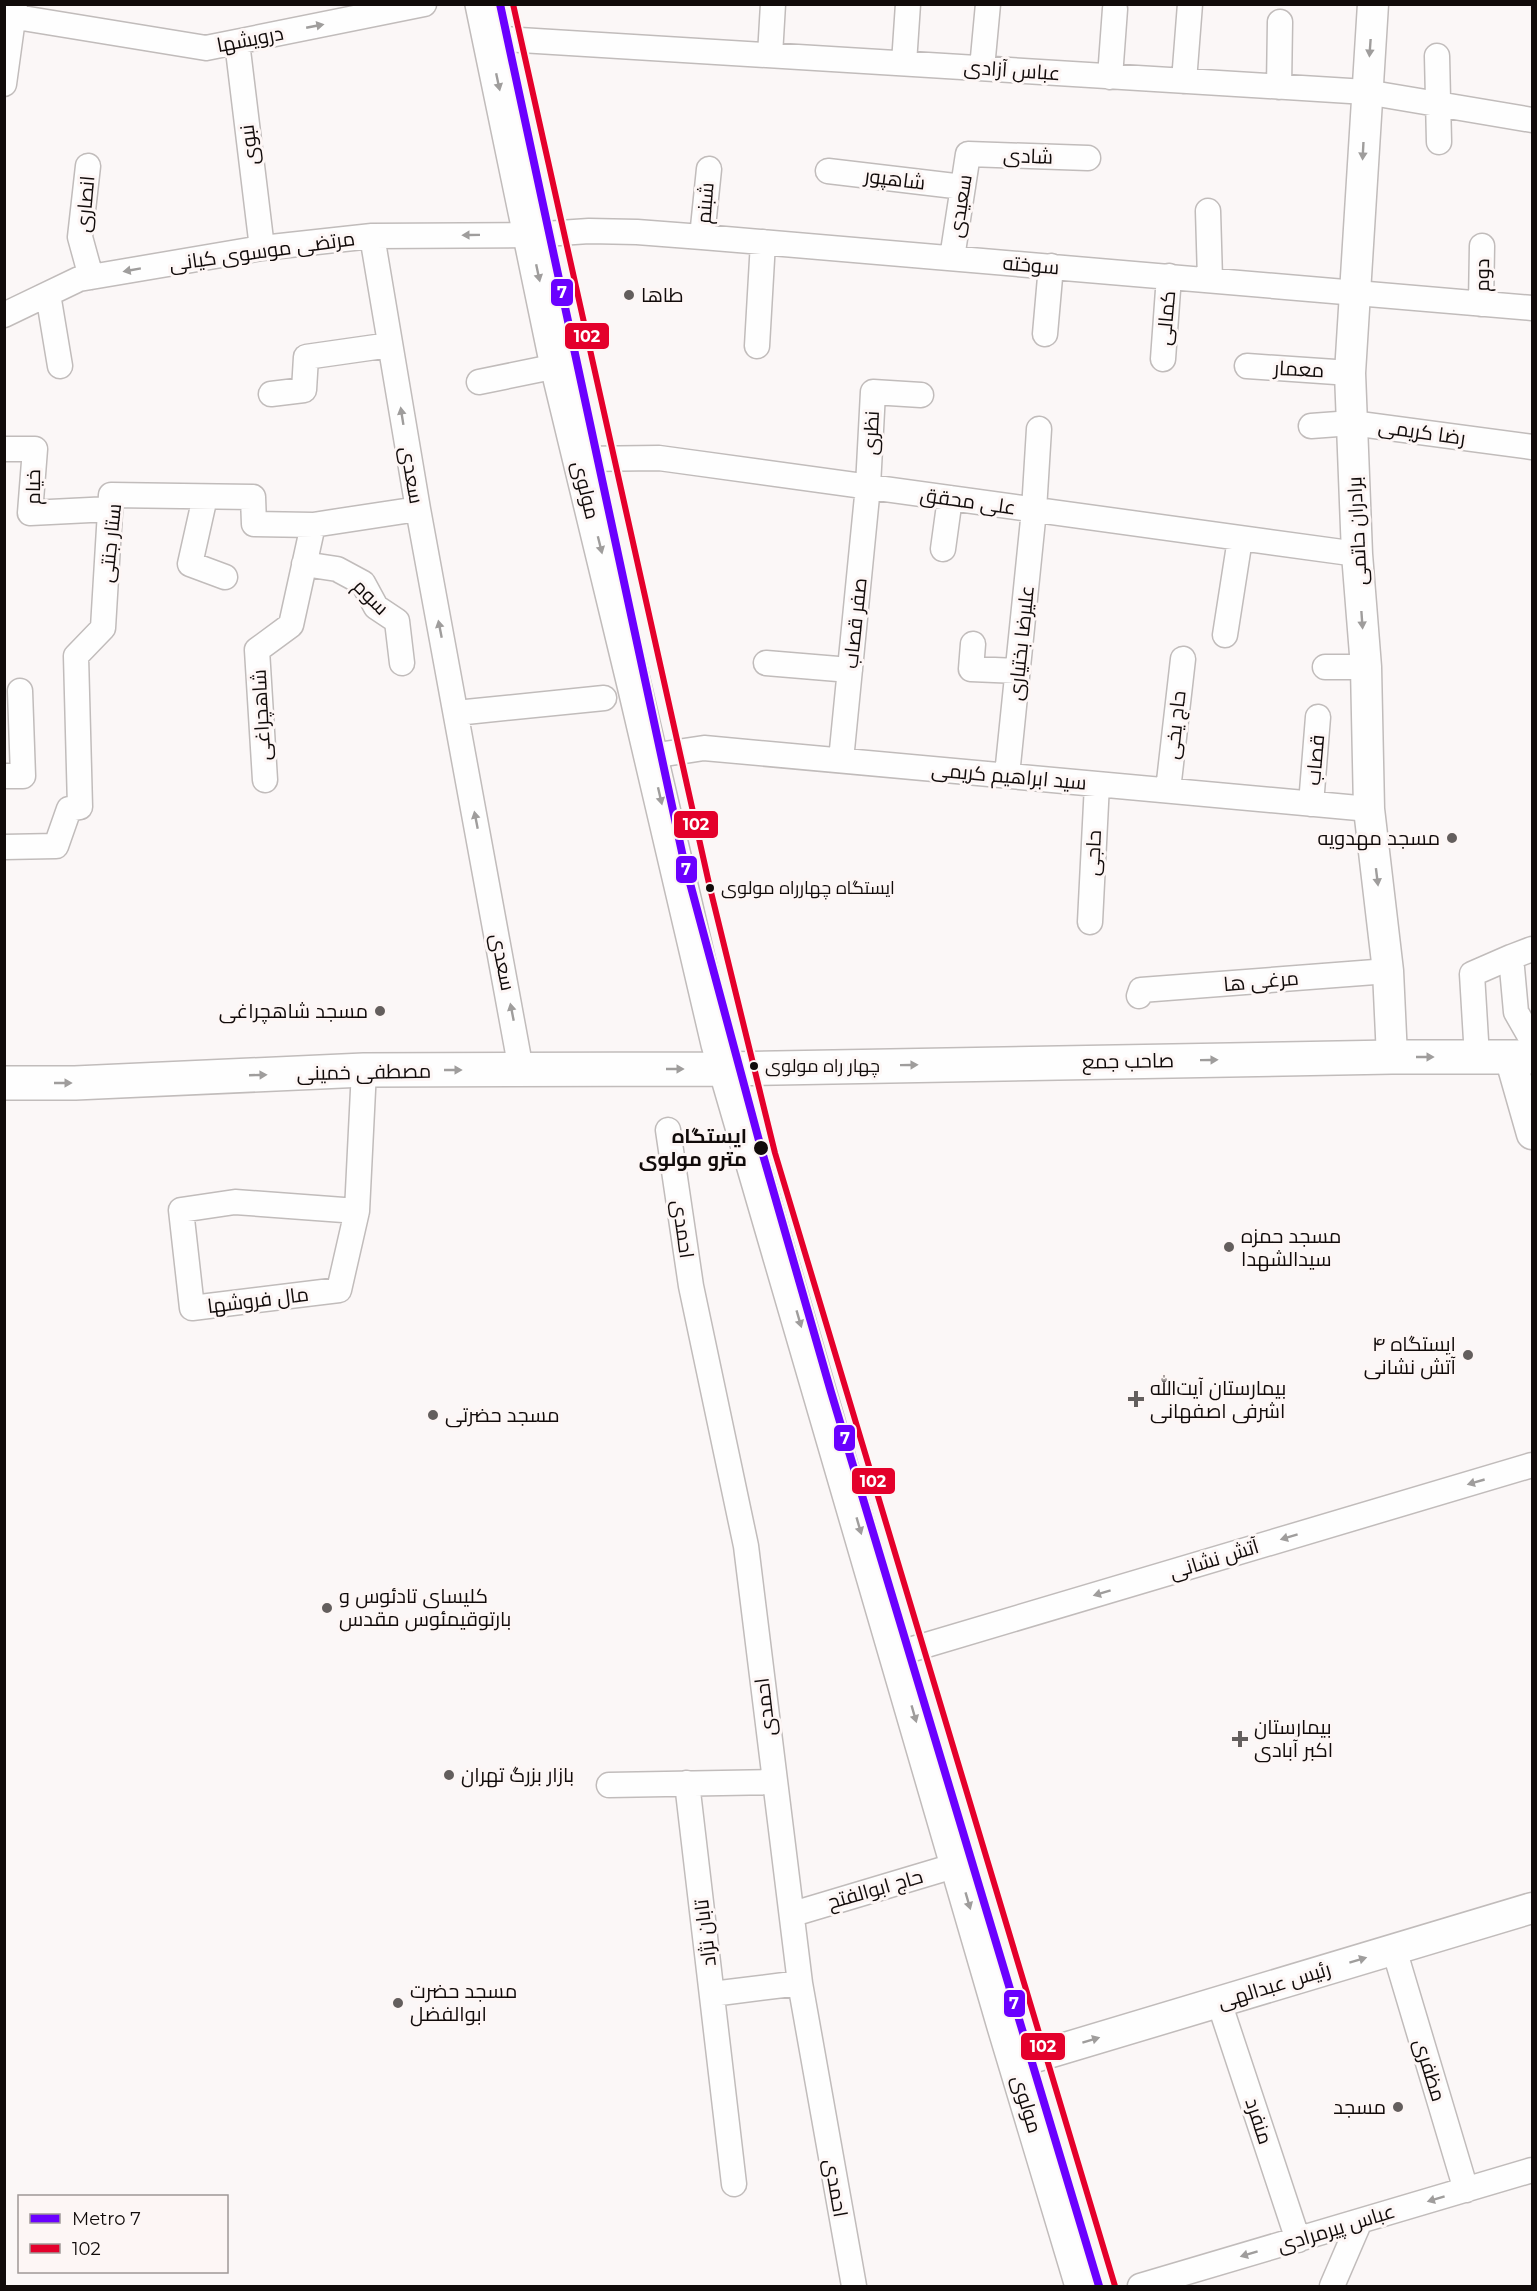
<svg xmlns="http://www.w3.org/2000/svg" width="1537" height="2291" font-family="Montserrat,Cairo,sans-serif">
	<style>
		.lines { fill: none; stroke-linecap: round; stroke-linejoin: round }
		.minor-casing { stroke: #c1bcbb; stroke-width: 27 }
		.tertiary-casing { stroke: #c1bcbb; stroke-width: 33 }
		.primary-casing { stroke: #c1bcbb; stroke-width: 36 }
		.minor { stroke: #fefefe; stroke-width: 24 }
		.tertiary { stroke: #fefefe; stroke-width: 30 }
		.primary { stroke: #fefefe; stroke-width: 33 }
		.bus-1-casing { stroke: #fdf6f5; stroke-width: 10 }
		.bus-1 { stroke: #e4002b; stroke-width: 6 }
		.metro-1-casing { stroke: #fdf6f5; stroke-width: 12 }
		.metro-1 { stroke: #6a00ff; stroke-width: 8 }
		.oneway { fill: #9f9d9c }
		.poi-dot { fill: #635e5d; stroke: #fdf6f5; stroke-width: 2 }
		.bus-dot { fill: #110b0a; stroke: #fdf6f5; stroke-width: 2 }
		.labels { text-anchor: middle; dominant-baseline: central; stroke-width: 6; stroke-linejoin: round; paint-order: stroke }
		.bus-label { font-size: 18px; fill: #110b0a; stroke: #fdf6f5; text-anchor: start }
		.street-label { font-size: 20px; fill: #110b0a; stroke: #fdf6f5 }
		.poi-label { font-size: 20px; fill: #110b0a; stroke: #fdf6f5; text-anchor: start }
		.stop-label { font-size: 20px; font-weight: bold; fill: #110b0a; stroke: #fdf6f5; text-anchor: end }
		.line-badge { stroke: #fdf6f5; stroke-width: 2 }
		.badge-label { font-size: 16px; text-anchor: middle; font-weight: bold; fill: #fff }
	</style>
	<rect width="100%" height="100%" fill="#fbf7f7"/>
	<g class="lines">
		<defs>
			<path id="minor" d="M 4,15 L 206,48 L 424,4
				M 489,38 L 1366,92 L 1532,120
				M 237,42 L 262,248
				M 770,55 L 773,4
				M 1437,56 L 1439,142
				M 904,63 L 908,4
				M 982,68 L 988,4
				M 1110,77 L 1115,9
				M 1184,81 L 1190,4
				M 4,84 L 15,4
				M 1279,87 L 1280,22
				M 88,166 L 80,237 L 91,277
				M 828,171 L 963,187
				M 1208,211 L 1210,279
				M 372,236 L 418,509 L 521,1070
				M 702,237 L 709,169
				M 952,258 L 968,154 L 1088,158
				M 48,294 L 60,366
				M 1481,304 L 1482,246
				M 4,315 L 79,279 L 262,248 L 372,236 L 530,235 L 589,231 L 637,232 L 702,237 L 1532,308
				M 1045,334 L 1051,266
				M 757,346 L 763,242
				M 1163,359 L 1169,276
				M 1247,366 L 1350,373
				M 479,382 L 557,366
				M 271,394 L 304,390 L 306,357 L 390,345
				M 1311,426 L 1352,423 L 1532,447
				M 4,449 L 35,449 L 30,513 L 110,509
				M 578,459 L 659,458 L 1357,554
				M 205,497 L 190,564 L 225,577
				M 943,549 L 950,498
				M 304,564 L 337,569 L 363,583 L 376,607 L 397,621 L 402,663
				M 1225,635 L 1240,539
				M 973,644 L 971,669 L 1018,671
				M 766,663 L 850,670
				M 1325,667 L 1366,667
				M 456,713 L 604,698
				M 651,756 L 704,748 L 1369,809
				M 841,760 L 868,486 L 873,392 L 921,395
				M 1007,775 L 1034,510 L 1039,429
				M 4,776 L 23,776 L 20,691
				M 265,780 L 257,650 L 291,625 L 313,525
				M 1168,790 L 1183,659
				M 1311,804 L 1318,717
				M 4,847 L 56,846 L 69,809 L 80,807 L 76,656 L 103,628 L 111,495 L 253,497 L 254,524 L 313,525 L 418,509
				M 1090,922 L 1097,784
				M 1532,949 L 1511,957 L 1516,1012 L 1532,1040
				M 1139,996 L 1141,990 L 1388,971
				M 1477,1057 L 1472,974 L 1511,957
				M 668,1130 L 691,1286 L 746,1546 L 800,1983 L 854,2286
				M 357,1211 L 235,1202 L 181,1210 L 192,1308 L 339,1290 L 357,1211 L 364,1070
				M 896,1654 L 1532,1465
				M 687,1783 L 734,2184
				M 609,1785 L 775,1782
				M 793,1914 L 957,1865
				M 1394,1949 L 1466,2190
				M 712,1994 L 800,1983
				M 1219,2002 L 1298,2240
				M 1140,2286 L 1532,2170
				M 1332,2286 L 1360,2221"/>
			<path id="tertiary" d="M 1373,4 L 1350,373 L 1357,554 L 1366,667 L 1369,809 L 1388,971 L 1392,1057
				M 1510,1057 L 1532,1134
				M 1015,2063 L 1532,1908"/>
			<path id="primary" d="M 482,4 L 557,366 L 635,689 L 718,1044 L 1003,2023 L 1082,2286
				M 4,1083 L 75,1083 L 364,1070 L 724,1069 L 1392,1057 L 1532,1057"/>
		</defs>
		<use href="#minor" class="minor-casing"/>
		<use href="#tertiary" class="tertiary-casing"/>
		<use href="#primary" class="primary-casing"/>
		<use href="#minor" class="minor"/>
		<use href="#tertiary" class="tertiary"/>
		<use href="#primary" class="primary"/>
		<defs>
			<path id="bus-1" d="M 513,4 L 710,888 L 775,1153 L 1115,2286"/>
		</defs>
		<use href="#bus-1" class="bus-1-casing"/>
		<use href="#bus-1" class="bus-1"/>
		<defs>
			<path id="metro-1" d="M 500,4 L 683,857 L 761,1148 L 831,1392 L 1099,2286"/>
		</defs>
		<use href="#metro-1" class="metro-1-casing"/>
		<use href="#metro-1" class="metro-1"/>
	</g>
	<defs><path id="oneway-solid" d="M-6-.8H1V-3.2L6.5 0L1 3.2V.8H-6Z" transform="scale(1.5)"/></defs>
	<g class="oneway">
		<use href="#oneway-solid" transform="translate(315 26) rotate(-11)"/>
		<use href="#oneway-solid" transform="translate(1370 48) rotate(94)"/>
		<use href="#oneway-solid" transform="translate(498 82) rotate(78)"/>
		<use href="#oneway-solid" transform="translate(1363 151) rotate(93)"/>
		<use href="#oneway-solid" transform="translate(471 235) rotate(179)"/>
		<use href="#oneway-solid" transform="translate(132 270) rotate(170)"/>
		<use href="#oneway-solid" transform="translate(538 273) rotate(78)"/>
		<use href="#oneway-solid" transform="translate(402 416) rotate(-99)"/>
		<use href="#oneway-solid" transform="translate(600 545) rotate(76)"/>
		<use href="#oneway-solid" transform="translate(1362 620) rotate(86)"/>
		<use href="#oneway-solid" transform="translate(440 629) rotate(-101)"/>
		<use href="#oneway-solid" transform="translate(660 796) rotate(77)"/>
		<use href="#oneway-solid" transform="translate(476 820) rotate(-101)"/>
		<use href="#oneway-solid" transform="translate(1377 877) rotate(83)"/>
		<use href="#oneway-solid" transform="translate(512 1012) rotate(-101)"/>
		<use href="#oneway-solid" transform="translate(1425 1057)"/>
		<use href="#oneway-solid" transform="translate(1209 1060) rotate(-1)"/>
		<use href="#oneway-solid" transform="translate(909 1065) rotate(-1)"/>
		<use href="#oneway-solid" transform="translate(675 1069)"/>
		<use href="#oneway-solid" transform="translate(453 1070)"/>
		<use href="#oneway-solid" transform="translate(258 1075) rotate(-2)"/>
		<use href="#oneway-solid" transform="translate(63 1083)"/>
		<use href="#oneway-solid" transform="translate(799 1319) rotate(74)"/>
		<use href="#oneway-solid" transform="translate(1476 1482) rotate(164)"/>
		<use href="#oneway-solid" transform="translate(859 1526) rotate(74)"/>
		<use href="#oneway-solid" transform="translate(1289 1537) rotate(163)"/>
		<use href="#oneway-solid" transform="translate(1102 1593) rotate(163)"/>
		<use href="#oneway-solid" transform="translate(914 1714) rotate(74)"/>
		<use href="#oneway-solid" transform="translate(968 1901) rotate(74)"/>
		<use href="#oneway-solid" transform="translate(1358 1960) rotate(-17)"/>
		<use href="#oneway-solid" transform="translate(1091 2040) rotate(-17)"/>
		<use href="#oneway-solid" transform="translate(1436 2199) rotate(163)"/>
		<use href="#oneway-solid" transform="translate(1249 2254) rotate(163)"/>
	</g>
	<g class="poi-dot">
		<circle cx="629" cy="295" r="6"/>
		<circle cx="1452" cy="838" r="6"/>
		<circle cx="380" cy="1011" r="6"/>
		<circle cx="1229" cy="1247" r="6"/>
		<circle cx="1468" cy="1355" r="6"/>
		<path d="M1133 1390h6v6h6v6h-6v6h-6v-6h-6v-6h6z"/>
		<circle cx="433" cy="1415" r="6"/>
		<circle cx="327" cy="1608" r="6"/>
		<path d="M1237 1730h6v6h6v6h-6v6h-6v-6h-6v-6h6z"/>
		<circle cx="449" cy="1775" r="6"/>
		<circle cx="398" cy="2003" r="6"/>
		<circle cx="1398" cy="2107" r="6"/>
	</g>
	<g class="bus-dot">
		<circle cx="710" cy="888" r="5"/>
		<circle cx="754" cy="1066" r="5"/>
		<circle cx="761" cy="1148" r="8"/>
	</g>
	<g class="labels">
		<g class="bus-label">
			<text x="721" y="888">ایستگاه چهارراه مولوی</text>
			<text x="765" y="1066">چهار راه مولوی</text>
		</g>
		<g class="street-label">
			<text transform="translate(250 39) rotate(-11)">درویشها</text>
			<text transform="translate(1012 70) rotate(4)">عباس آزادی</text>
			<text transform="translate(249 145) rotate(-97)">نبوی</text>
			<text transform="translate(1028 156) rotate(2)">شادی</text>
			<text transform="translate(895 179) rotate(7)">شاهپور</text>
			<text transform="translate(705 203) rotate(-85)">شبنم</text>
			<text transform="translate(85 204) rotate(-85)">انصاری</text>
			<text transform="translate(960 206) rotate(-81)">سعیدی</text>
			<text transform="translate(262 251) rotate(-8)">مرتضی موسوی کیانی</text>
			<text transform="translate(1031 265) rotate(5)">سوخته</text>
			<text transform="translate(1482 275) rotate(-89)">دوم</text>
			<text transform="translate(1166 318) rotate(-85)">کمالی</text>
			<text transform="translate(1299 369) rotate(3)">معمار</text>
			<text transform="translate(1422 432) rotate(8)">رضا کریمی</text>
			<text transform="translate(871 433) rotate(-87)">نظری</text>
			<text transform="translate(412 475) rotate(80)">سعدی</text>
			<text transform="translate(33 487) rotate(-89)">خیام</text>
			<text transform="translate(586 490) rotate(76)">مولوی</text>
			<text transform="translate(968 501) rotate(8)">علی محقق</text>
			<text transform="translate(1357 531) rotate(-93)">برادران حاتمی</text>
			<text transform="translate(110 543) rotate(-84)">ستار جنتی</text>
			<text transform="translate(371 597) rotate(45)">سوم</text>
			<text transform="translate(855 623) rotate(-84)">صفر قصاب</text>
			<text transform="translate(1021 643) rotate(-84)">علیرضا بختیاری</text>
			<text transform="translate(261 715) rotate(-93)">شاهچراغی</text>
			<text transform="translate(1175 725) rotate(-84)">حاج یخی</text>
			<text transform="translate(1315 760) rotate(-85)">قصاب</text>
			<text transform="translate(1009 776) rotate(5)">سید ابراهیم کریمی</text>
			<text transform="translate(1093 853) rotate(-87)">حاجی</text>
			<text transform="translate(503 962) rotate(79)">سعدی</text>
			<text transform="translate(1261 981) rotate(-5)">مرغی ها</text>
			<text transform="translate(1128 1061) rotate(-1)">صاحب جمع</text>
			<text transform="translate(364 1072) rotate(-1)">مصطفی خمینی</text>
			<text transform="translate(683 1229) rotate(82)">احمدی</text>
			<text transform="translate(258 1300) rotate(-7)">مال فروشها</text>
			<text transform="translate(1214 1559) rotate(-17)">آتش نشانی</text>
			<text transform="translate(765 1707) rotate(-97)">احمدی</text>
			<text transform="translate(875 1889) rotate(-16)">حاج ابوالفتح</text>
			<text transform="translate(705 1933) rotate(-97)">تابان نژاد</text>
			<text transform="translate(1274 1985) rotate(-17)">رئیس عبدالهی</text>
			<text transform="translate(1430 2070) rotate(73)">مظفری</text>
			<text transform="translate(1027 2104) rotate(73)">مولوی</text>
			<text transform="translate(1259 2121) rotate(72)">منفرد</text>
			<text transform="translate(836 2188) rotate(80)">احمدی</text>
			<text transform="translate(1336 2228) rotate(-17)">عباس پیرمرادی</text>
		</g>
		<g class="poi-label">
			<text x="641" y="295">طاها</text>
			<text x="1440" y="838" text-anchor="end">مسجد مهدویه</text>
			<text x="368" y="1011" text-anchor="end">مسجد شاهچراغی</text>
			<text x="1241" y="1236">مسجد حمزه<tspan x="1241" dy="23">سیدالشهدا</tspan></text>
			<text x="1456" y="1344" text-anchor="end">ایستگاه ۴<tspan x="1456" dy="23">آتش نشانی</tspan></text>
			<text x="1150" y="1388">بیمارستان آیت‌الله<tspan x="1150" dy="23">اشرفی اصفهانی</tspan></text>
			<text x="445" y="1415">مسجد حضرتی</text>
			<text x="339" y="1596">کلیسای تادئوس و<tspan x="339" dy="23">بارتوقیمئوس مقدس</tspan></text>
			<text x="1254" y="1727">بیمارستان<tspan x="1254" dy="23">اکبر آبادی</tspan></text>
			<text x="461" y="1775">بازار بزرگ تهران</text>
			<text x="410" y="1991">مسجد حضرت<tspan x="410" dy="23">ابوالفضل</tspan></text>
			<text x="1386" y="2107" text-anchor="end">مسجد</text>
		</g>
		<g class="stop-label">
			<text x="747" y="1136">ایستگاه<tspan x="747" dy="23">مترو مولوی</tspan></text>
		</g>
	</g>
	<g class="line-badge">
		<rect x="550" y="278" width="24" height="29" rx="6" fill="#6a00ff"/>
		<rect x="564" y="322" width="46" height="28" rx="6" fill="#e4002b"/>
		<rect x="673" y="810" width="46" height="29" rx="6" fill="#e4002b"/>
		<rect x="675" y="855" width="23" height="29" rx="6" fill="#6a00ff"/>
		<rect x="833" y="1424" width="23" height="28" rx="6" fill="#6a00ff"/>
		<rect x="851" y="1467" width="45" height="28" rx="6" fill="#e4002b"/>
		<rect x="1003" y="1989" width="23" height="29" rx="6" fill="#6a00ff"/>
		<rect x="1020" y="2032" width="46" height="29" rx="6" fill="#e4002b"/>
	</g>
	<g class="badge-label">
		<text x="562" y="298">7</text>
		<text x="587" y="342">102</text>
		<text x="696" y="830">102</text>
		<text x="686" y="875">7</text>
		<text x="845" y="1444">7</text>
		<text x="873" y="1487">102</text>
		<text x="1014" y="2009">7</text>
		<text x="1043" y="2052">102</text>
	</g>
	<rect width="1537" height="2291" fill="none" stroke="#110b0a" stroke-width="12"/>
	<rect x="18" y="2195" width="210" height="78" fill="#fdf6f5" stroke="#9f9897" stroke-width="1.5"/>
	<rect x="30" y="2214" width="30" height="9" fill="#6a00ff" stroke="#9f9897" stroke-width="1.5"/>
	<text x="72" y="2225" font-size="18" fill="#110b0a">Metro 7</text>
	<rect x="30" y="2244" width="30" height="9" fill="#e4002b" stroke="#9f9897" stroke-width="1.5"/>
	<text x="72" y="2255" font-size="18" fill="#110b0a">102</text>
</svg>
